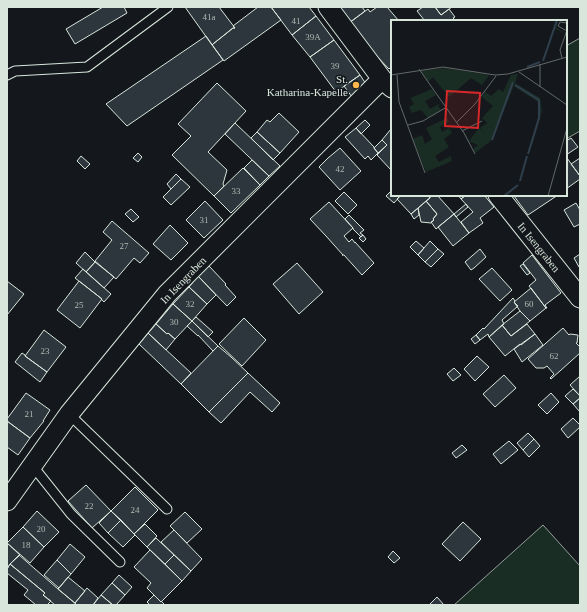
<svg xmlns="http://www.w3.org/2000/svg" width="587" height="612" font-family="Georgia,serif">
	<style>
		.green { fill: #1a2d24; stroke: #939e99 }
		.building { fill: #2c363c; stroke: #d8e6dc }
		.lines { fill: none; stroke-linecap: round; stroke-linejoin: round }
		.service-casing { stroke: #d8e6dc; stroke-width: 11 }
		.minor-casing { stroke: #d8e6dc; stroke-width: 21 }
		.service { stroke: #14181c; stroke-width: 9 }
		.minor { stroke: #14181c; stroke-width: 19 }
		.poi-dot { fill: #ffb74d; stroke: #14181c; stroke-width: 1.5 }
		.labels { text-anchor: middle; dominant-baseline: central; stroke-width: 3; stroke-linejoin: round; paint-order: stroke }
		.number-label { font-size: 9px; fill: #adbab4 }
		.poi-label { font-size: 11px; fill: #d8e6dc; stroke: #14181c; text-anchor: end }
		.street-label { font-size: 11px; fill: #d8e6dc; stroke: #14181c }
		.inset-river { fill: none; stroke: #2f3f4d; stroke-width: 2 }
		.inset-road { fill: none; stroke: #626a69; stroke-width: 1 }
		.view { fill: #d62828; fill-opacity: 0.15; stroke: #d62828; stroke-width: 2 }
		.inset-edge { fill: none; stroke: #d8e6dc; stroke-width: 2 }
	</style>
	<rect width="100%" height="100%" fill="#14181c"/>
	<path class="green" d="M 580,38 L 580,131 L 566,139 L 566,46 Z
		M 543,525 L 580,566 L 580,605 L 454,605 Z"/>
	<path class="building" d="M 103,7 L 124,7 L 127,13 L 75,44 L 66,29 Z
		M 185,7 L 219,7 L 235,28 L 233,28 L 213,44 L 212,45 Z
		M 258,7 L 271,7 L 281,20 L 224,61 L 212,45 L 213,44 L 233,28 L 235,28 L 233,26 Z
		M 271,7 L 309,7 L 316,16 L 292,35 Z
		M 337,7 L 362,7 L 365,11 L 349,23 Z
		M 377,7 L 387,7 L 399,21 L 392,21 L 392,66 L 389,69 L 369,48 L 349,23 L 368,9 L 370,12 Z
		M 423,7 L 435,7 L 441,15 L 449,9 L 455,17 L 453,18 L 454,19 L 452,21 L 425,21 L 417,11 Z
		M 435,7 L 452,7 L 441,15 Z
		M 316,16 L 334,40 L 310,57 L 292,35 Z
		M 206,36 L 223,60 L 127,126 L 106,104 Z
		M 334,40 L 360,75 L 336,92 L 310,57 Z
		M 360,75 L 366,84 L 352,97 L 344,86 Z
		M 217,83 L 246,111 L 208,152 L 227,170 L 223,184 L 224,186 L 214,196 L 172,155 L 191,136 L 178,124 Z
		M 279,113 L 299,132 L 280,153 L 257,132 L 267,120 L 270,122 Z
		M 365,120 L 370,125 L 361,134 L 356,128 Z
		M 235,123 L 280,166 L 269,176 L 225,134 Z
		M 356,128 L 374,147 L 374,148 L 378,153 L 371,160 L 368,156 L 365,159 L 345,137 Z
		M 391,129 L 392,169 L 391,170 L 377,155 L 387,145 L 382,140 Z
		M 257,132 L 280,153 L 273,160 L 251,138 Z
		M 571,138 L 578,147 L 566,155 L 566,141 Z
		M 382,140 L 387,145 L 378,153 L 374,148 Z
		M 340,148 L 361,171 L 340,190 L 319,167 L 328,158 Z
		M 138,153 L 142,157 L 138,162 L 133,158 Z
		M 81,156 L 90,164 L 85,169 L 77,161 Z
		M 567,158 L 580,176 L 580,179 L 566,189 L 566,159 Z
		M 580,158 L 580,176 L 571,164 Z
		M 252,160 L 269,176 L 260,185 L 244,168 Z
		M 243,168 L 260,185 L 231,213 L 214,196 Z
		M 176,174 L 181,179 L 171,189 L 167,184 Z
		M 181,179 L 190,187 L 171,205 L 163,197 Z
		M 392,190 L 392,195 L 401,195 L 394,203 L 386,196 Z
		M 344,192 L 357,205 L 348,214 L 335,201 Z
		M 401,195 L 427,195 L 430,198 L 411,214 L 397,199 Z
		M 433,195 L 437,195 L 454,214 L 436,229 L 431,222 L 434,220 L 433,219 L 437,214 L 426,201 Z
		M 458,195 L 466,195 L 461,199 Z
		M 466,195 L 484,195 L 494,207 L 480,218 L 483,223 L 469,233 L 461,222 L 473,212 L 461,199 Z
		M 515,195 L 558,195 L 528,215 L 514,196 Z
		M 205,201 L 223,220 L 204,238 L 186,220 Z
		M 426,201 L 437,214 L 433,219 L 434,220 L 431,223 L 421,222 L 418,208 Z
		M 329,202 L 353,228 L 344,236 L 349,242 L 352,239 L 355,243 L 355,242 L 374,263 L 362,275 L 344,255 L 342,255 L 343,255 L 326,236 L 310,219 Z
		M 576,203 L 580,210 L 580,224 L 574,227 L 564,210 Z
		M 466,204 L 468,207 L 456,217 L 454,214 Z
		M 418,208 L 419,215 L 414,219 L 411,214 Z
		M 131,209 L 139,217 L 133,222 L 125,214 Z
		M 454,214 L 469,233 L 453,246 L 438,227 Z
		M 349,215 L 364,230 L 360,233 L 363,235 L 361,237 L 353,229 L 353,228 L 345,219 Z
		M 112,221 L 149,253 L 140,263 L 134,258 L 116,279 L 95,261 L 112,240 L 103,232 Z
		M 170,225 L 188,243 L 171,260 L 153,244 Z
		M 363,235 L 366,239 L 363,242 L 359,238 Z
		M 416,241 L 424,248 L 418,255 L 410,247 Z
		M 430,241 L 438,249 L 425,262 L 418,255 Z
		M 438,249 L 444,254 L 431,267 L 425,262 Z
		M 480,249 L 486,257 L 474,268 L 471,270 L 465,262 Z
		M 85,252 L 95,262 L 86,272 L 76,263 Z
		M 580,254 L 580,265 L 579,267 L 574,258 Z
		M 532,255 L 561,293 L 545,305 L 547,308 L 546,308 L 529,286 L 536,280 L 523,263 Z
		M 95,262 L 114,277 L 104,288 L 86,272 Z
		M 297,263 L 323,292 L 299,314 L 273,284 Z
		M 523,264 L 530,273 L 527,275 L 520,266 Z
		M 209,266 L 226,284 L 225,285 L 236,297 L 227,306 L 198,276 Z
		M 492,268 L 512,290 L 500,301 L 479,279 Z
		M 83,269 L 111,294 L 104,302 L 101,299 L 102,299 L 75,278 Z
		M 198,276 L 216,295 L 207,304 L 189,287 Z
		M 7,281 L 24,294 L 7,315 Z
		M 79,281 L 102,299 L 80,328 L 57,310 Z
		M 189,287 L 207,304 L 192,321 L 173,304 Z
		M 531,288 L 546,308 L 530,321 L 520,311 L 514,302 Z
		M 513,298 L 515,301 L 514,302 L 518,306 L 502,320 L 504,324 L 489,337 L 488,334 L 480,340 L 476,335 L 483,328 L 484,329 Z
		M 173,304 L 192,321 L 175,339 L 168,333 L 167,334 L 156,324 Z
		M 520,311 L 530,321 L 511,336 L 502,325 Z
		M 196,317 L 213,332 L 208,337 L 192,321 Z
		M 244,318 L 266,340 L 242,366 L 219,344 Z
		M 192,321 L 218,346 L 213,351 L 198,335 L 198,336 L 187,326 Z
		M 156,324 L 167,334 L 168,333 L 175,339 L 166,350 L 148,333 Z
		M 527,324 L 535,334 L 521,345 L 520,344 L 505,356 L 489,337 L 502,325 L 511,336 Z
		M 563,328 L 569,335 L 570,334 L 578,335 L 577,343 L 576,343 L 580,347 L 580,353 L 551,379 L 550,378 L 554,374 L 547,366 L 544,368 L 536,368 L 528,359 Z
		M 44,330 L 66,347 L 47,372 L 25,356 Z
		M 148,333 L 191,373 L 181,384 L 139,344 Z
		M 535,334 L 543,345 L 522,362 L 514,349 Z
		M 476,335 L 480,340 L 475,344 L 471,339 Z
		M 218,346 L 231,357 L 248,373 L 209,412 L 181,384 Z
		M 22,353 L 25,355 L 25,356 L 47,372 L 40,382 L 15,362 Z
		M 477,356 L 489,367 L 475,381 L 464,369 Z
		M 454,368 L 461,375 L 453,381 L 447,374 Z
		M 248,373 L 280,403 L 272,412 L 250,392 L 221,423 L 209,412 Z
		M 504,375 L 516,388 L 495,407 L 483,394 Z
		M 580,376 L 580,396 L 570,385 Z
		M 573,389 L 580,396 L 580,398 L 573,404 L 565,396 Z
		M 26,393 L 50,410 L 43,421 L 44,421 L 30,438 L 7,421 L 7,419 Z
		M 551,393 L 559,402 L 547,414 L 538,405 Z
		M 580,398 L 580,412 L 573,404 Z
		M 573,418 L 580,425 L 580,427 L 568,438 L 561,429 Z
		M 7,421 L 30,438 L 18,455 L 7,447 Z
		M 528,433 L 534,439 L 523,450 L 517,443 Z
		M 534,439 L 540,446 L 529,457 L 523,450 Z
		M 509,441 L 518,450 L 501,464 L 493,454 Z
		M 462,445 L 467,450 L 456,458 L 452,453 Z
		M 86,485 L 111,511 L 92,528 L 68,501 Z
		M 135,487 L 158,510 L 134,534 L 111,511 Z
		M 37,511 L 59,532 L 44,547 L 23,527 Z
		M 111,511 L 121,520 L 108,533 L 99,523 Z
		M 185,512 L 202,529 L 187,543 L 170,526 Z
		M 121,520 L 135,535 L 123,547 L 108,533 Z
		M 463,522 L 481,539 L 460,561 L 442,544 Z
		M 145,524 L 157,536 L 147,547 L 134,534 Z
		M 23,527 L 44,547 L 30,563 L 7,543 Z
		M 174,530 L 202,559 L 191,571 L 161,542 Z
		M 156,538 L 174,555 L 165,564 L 147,547 Z
		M 7,543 L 20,555 L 10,564 L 7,569 Z
		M 70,544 L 85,557 L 71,574 L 57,560 Z
		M 150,550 L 182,581 L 161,602 L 147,588 L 151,583 L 134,567 Z
		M 393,551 L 400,558 L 394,563 L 388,557 Z
		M 19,555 L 58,589 L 77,605 L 55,605 L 43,595 L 45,593 L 10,564 Z
		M 174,555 L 191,571 L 182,581 L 165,564 Z
		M 57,560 L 71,574 L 59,588 L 44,575 Z
		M 10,564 L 45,593 L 43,595 L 51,601 L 47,605 L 36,605 L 24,595 L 28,590 L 7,573 L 7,569 Z
		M 119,575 L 132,587 L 125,595 L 112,583 Z
		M 68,577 L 85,591 L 75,603 L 58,589 Z
		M 112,583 L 125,595 L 116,605 L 113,605 L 101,595 Z
		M 87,588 L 98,598 L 93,605 L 77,605 L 75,603 Z
		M 101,595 L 113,605 L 93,605 Z
		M 154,595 L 161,602 L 161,601 L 165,605 L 150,605 L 147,602 Z
		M 437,597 L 444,605 L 429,605 Z"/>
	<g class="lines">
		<defs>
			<path id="service" d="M 7,75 L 15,71 L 87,67 L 168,7
				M 69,414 L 167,509
				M 32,465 L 71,514 L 120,562"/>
			<path id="minor" d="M 328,7 L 382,79 L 392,88
				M 498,195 L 580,298
				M 7,501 L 69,414 L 167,294 L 382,79"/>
		</defs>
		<use href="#service" class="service-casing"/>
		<use href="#minor" class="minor-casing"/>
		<use href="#service" class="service"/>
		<use href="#minor" class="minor"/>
	</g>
	<circle class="poi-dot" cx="356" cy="85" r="4"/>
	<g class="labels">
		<g class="number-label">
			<text x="209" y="17">41a</text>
			<text x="296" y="21">41</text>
			<text x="313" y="37">39A</text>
			<text x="335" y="66">39</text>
			<text x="340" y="169">42</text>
			<text x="236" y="191">33</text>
			<text x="204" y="220">31</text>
			<text x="124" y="246">27</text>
			<text x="190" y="304">32</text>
			<text x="529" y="304">60</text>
			<text x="79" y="305">25</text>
			<text x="174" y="322">30</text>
			<text x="45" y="351">23</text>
			<text x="554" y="356">62</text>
			<text x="29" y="414">21</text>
			<text x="89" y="506">22</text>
			<text x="135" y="510">24</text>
			<text x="41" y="529">20</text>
			<text x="26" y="545">18</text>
		</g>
		<g class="poi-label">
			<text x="348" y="79">St.<tspan x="348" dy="13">Katharina-Kapelle</tspan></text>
		</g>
		<g class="street-label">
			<text transform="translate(539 247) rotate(51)">In Isengraben</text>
			<text transform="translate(183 280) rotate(-46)">In Isengraben</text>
		</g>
	</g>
	<g transform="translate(391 20)">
		<rect width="176" height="176" fill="#14181c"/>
		<path d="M 165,0 L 168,0 L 165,7 L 173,13 L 164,9 L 151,43 ZM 54,48 L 98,55 L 91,65 L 80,58 L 58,77 L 42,57 L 37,62 L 30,51 ZM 127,54 L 124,63 L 149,78 L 151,91 L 138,135 L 147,98 L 147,82 L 124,67 L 124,63 L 101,120 L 84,133 L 82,129 L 87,125 L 78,121 L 88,108 L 96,116 L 89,108 L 96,103 L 91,98 L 102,86 L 91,77 L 94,72 L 100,76 L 108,69 L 112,72 L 120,55 ZM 41,69 L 45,75 L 34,81 L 39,89 L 50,83 L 47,86 L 50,90 L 37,98 L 30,90 L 21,93 L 18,87 L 23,84 L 19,78 ZM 56,98 L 58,102 L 49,107 L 51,112 L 58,108 L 61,113 L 53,119 L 58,127 L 44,136 L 48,142 L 60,136 L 61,141 L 35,152 L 22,119 L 31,115 L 34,124 L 41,119 L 35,108 Z" fill="#1a2d24"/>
		<path class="inset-river" d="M 152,41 L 166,0M 136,47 L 149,42M 124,65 L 148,80 L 148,98 L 137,134M 101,120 L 122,62M 129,161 L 136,136M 113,176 L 127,165"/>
		<path class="inset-road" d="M 176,11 L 167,6 L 169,2 L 176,3M 171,38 L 169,30 L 176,10M 28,49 L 73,113 L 84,134M 128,52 L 176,85M 0,55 L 52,47 L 104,55 L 117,54 L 176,37M 6,55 L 8,82 L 34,153M 149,67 L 149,44M 66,102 L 84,84 L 105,56M 17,105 L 32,101 L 54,88M 71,111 L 91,101M 157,176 L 176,108"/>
		<path class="view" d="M 56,71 L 89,73 L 87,108 L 54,106 Z"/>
		<rect width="176" height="176" class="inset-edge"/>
	</g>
	<rect width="587" height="612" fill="none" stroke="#d8e6dc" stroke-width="16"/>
</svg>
